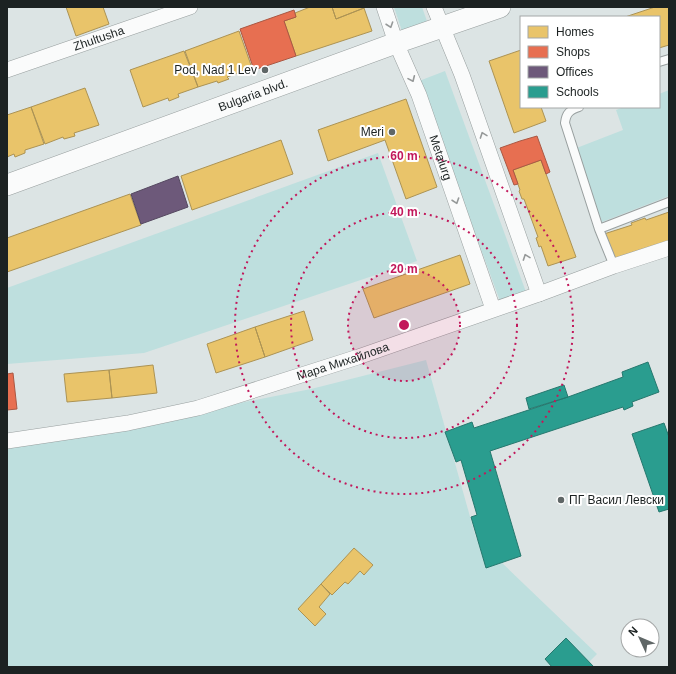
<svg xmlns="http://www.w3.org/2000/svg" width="676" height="674" font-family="Helvetica,sans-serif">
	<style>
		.green { fill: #bedfde }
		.homes { fill: #e9c46a; stroke: #ac9354 }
		.shops { fill: #e76f51; stroke: #aa5843 }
		.offices { fill: #6d597a; stroke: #554860 }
		.schools { fill: #2a9d8f; stroke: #26786e }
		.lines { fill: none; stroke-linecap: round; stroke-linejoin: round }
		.lane-casing { stroke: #989f9f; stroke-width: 10 }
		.street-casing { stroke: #989f9f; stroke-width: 16 }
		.secondary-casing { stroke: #989f9f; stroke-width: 22 }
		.lane { stroke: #fafbfb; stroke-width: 8 }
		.street { stroke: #fafbfb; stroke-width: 15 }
		.secondary { stroke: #fafbfb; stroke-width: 21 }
		.oneway { stroke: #969999 }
		.ring { fill: none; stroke: #c2185b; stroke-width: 2; stroke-dasharray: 2 4 }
		.poi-dot { fill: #5f6666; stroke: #fff; stroke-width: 1.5 }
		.labels { text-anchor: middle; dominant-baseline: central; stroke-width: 4; stroke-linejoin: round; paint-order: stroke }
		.street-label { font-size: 12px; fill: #1c2222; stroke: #fff }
		.poi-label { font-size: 12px; fill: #1c2222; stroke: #fff; text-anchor: end }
		.centre { fill: #c2185b; stroke: #fff; stroke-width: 2 }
		.ring-label { font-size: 12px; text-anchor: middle; font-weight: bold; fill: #c2185b; stroke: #fff; stroke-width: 4; stroke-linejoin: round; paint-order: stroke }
	</style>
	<rect width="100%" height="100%" fill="#dce4e4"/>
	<path class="green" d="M 394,7 L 422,7 L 428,24 L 403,34 Z
		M 445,71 L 526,292 L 500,301 L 419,81 Z
		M 669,90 L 669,196 L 602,222 L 574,149 L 623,130 L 616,110 L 624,107 L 659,107 L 659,94 Z
		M 378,153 L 417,261 L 144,353 L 7,364 L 7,288 Z
		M 426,360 L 476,538 L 597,654 L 584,667 L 7,667 L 7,449 L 311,389 Z"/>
	<path class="homes" d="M 66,7 L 103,7 L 109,24 L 76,36 Z
		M 310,7 L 332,7 L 336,19 L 364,8 L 372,31 L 296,56 L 284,21 L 296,17 L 295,13 Z
		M 332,7 L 363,7 L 364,8 L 336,19 Z
		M 655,7 L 669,7 L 669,45 L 659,48 L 659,17 L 625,17 Z
		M 239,31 L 252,68 L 227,77 L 229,79 L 218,83 L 217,81 L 198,87 L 185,51 Z
		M 521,50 L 521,107 L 541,107 L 546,121 L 514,133 L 489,61 Z
		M 184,51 L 198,87 L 178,94 L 179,97 L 169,101 L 168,98 L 143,107 L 130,70 Z
		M 85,88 L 99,125 L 74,133 L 75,136 L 64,139 L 63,137 L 45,144 L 31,107 Z
		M 406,99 L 437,187 L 406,199 L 385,140 L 328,161 L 318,130 Z
		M 31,107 L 44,144 L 25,150 L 25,153 L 15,157 L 14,154 L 7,157 L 7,115 Z
		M 281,140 L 293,174 L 192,210 L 181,176 Z
		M 541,160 L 576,257 L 548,266 L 541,246 L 539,247 L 536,238 L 538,237 L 524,199 L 522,199 L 519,191 L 520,190 L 513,170 Z
		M 130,194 L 141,225 L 7,272 L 7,238 Z
		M 669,212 L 669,242 L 614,261 L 604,234 L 632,225 L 631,223 L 645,218 L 646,220 Z
		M 460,255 L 470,284 L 374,318 L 363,289 Z
		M 304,311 L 313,340 L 265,357 L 255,327 Z
		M 255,327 L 265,357 L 216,373 L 207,344 Z
		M 153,365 L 157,393 L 112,398 L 109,370 Z
		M 109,370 L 112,398 L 67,402 L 64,374 Z
		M 354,548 L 373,565 L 364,575 L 360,571 L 348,584 L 345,582 L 332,595 L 321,584 Z
		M 321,584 L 330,594 L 319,607 L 326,614 L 315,626 L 298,609 Z"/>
	<path class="shops" d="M 294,10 L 296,17 L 284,21 L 296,56 L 254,70 L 240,29 Z
		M 537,136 L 550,172 L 546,174 L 541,160 L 513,170 L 518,184 L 514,185 L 500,148 L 520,141 Z
		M 13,373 L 17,409 L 7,410 L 7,374 Z"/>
	<path class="offices" d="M 178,176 L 188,207 L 141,224 L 131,194 Z"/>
	<path class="schools" d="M 648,362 L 659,392 L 632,402 L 633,406 L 624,410 L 623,407 L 490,451 L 521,556 L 486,568 L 471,517 L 477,515 L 461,460 L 456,462 L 445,432 L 472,422 L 474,428 L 568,397 L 623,377 L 622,372 Z
		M 564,385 L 568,397 L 529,409 L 526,398 Z
		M 664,423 L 669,437 L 669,509 L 659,512 L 632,434 Z
		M 566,638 L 594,667 L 552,667 L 545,659 Z"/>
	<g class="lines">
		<defs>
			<path id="lane" d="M 659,62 L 669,59
				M 579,107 C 570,110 566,113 565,123 L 599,229 L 614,266
				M 599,229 L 669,202"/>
			<g id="street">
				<path id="s1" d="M 384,7 L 396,43 L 419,95 L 493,309"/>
				<path d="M 434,7 L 462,75 L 539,294"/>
				<path id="s2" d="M 7,70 L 190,7"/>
				<path id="s3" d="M 7,441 L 128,423 L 198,408 L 358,357 L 539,294 L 614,266 L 669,248"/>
			</g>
			<g id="secondary">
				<path id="s4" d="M 7,185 L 396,43 L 500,7"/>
			</g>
		</defs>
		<use href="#lane" class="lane-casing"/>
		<use href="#street" class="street-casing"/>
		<use href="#secondary" class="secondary-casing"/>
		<use href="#lane" class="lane"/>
		<use href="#street" class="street"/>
		<use href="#secondary" class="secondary"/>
	</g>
	<defs><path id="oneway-chevron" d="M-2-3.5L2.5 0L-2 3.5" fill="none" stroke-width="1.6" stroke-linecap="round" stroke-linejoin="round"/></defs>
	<g class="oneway">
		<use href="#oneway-chevron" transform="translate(390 25) rotate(71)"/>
		<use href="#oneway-chevron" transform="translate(412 79) rotate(66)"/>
		<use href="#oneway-chevron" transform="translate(483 135) rotate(-110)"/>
		<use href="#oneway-chevron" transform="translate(456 201) rotate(71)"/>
		<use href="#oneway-chevron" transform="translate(526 257) rotate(-110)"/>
	</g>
	<circle cx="404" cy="325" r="56" fill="#c2185b" fill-opacity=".12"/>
	<g class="ring">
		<circle cx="404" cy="325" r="56"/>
		<circle cx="404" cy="325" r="113"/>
		<circle cx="404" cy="325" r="169"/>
	</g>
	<g class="poi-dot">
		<circle cx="265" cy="70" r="4"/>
		<circle cx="392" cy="132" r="4"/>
		<circle cx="561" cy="500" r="4"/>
	</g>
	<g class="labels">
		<g class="street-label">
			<text stroke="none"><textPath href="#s2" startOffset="97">Zhultusha</textPath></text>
			<text stroke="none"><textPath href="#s4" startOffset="262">Bulgaria blvd.</textPath></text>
			<text stroke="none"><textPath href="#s1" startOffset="161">Metalurg</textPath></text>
			<text stroke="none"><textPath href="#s3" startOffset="346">Мара Михайлова</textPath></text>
		</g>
		<g class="poi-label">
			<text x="257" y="70">Pod, Nad 1 Lev</text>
			<text x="384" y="132">Meri</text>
			<text x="569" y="500" text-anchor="start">ПГ Васил Левски</text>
		</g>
	</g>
	<circle cx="404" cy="325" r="6" class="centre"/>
	<g class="ring-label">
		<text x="404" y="160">60 m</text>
		<text x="404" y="216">40 m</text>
		<text x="404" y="273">20 m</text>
	</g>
	<rect width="676" height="674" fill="none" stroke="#1c2222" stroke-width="16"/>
	<rect x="520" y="16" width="140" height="92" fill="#ffffff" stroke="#a4a7a7"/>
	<rect x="528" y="26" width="20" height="12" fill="#e9c46a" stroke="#a4a7a7"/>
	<text x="556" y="36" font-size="12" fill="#1c2222">Homes</text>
	<rect x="528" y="46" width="20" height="12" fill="#e76f51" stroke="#a4a7a7"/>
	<text x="556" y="56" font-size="12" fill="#1c2222">Shops</text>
	<rect x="528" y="66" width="20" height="12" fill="#6d597a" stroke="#a4a7a7"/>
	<text x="556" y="76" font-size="12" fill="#1c2222">Offices</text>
	<rect x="528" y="86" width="20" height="12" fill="#2a9d8f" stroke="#a4a7a7"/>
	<text x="556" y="96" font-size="12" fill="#1c2222">Schools</text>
	<g transform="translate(640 638) rotate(314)"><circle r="19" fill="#ffffff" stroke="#a4a7a7"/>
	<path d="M0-3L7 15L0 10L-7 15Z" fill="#5f6666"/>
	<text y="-6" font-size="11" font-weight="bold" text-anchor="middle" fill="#1c2222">N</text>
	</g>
</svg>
